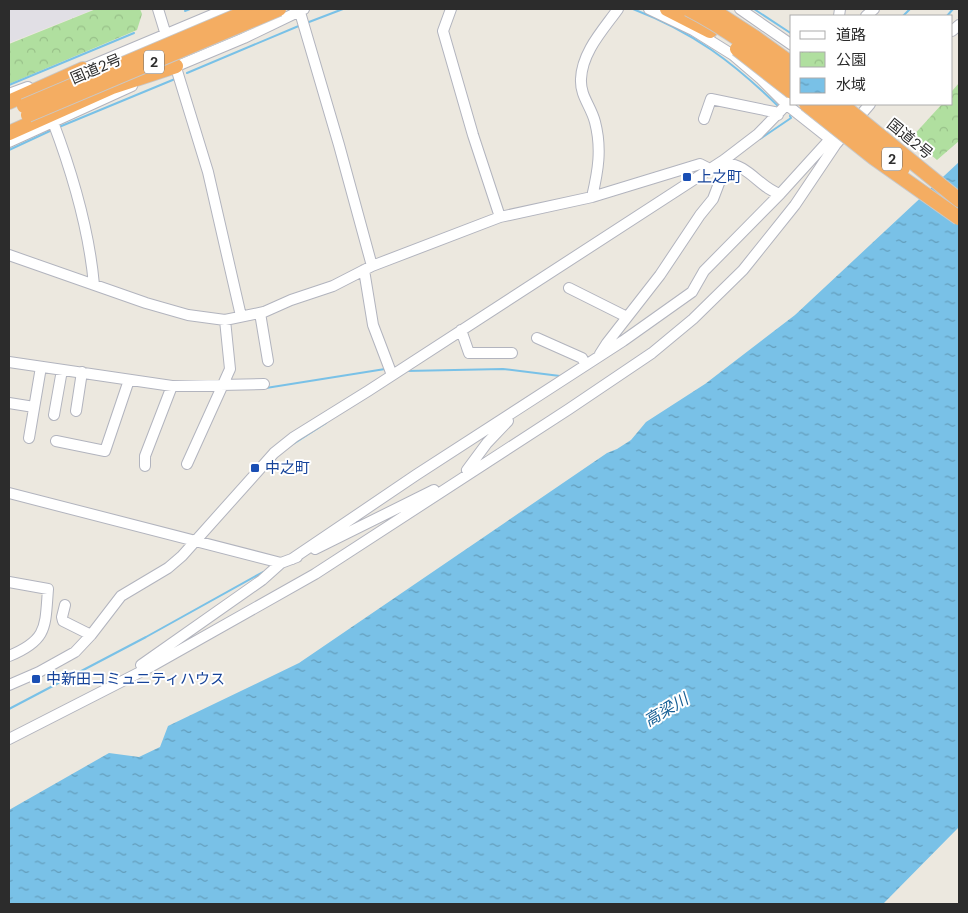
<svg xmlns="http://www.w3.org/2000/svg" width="968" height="913" font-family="'DM Sans','Noto Sans JP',sans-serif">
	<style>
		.industrial { fill: #e1dfe5 }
		.park { fill: url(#park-crowns) }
		.water { fill: url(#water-ripples) }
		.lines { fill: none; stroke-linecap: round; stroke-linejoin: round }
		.stream { stroke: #79c1e7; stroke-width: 2 }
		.minor-casing { stroke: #b2b4be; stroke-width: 12 }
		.highway-casing { stroke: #c8c8c8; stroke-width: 16 }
		.minor { stroke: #fff; stroke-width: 10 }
		.highway { stroke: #f4ad62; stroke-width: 14 }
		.highway-bridge-casing { stroke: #c8c8c8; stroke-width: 16; stroke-linecap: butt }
		.highway-bridge { stroke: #f4ad62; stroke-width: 14 }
		.transit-dot { fill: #1a4fb4; stroke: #fff; stroke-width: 2 }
		.labels { text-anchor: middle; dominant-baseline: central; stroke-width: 4; stroke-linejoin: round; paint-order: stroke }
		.shield { fill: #fff; stroke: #6b6b6b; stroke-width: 1 }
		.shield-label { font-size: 14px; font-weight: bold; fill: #2c2c2c }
		.street-label { font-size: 15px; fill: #2c2c2c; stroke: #fff }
		.transit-label { font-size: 15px; fill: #164399; stroke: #fff; text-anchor: start }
		.water-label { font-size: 16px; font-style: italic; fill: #165f95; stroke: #fff }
	</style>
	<defs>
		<pattern id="park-crowns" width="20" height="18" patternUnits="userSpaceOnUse" patternTransform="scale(1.25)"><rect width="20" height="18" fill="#b0df9f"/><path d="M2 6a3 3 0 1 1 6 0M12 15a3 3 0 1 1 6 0" fill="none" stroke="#98c089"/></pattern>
		<pattern id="water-ripples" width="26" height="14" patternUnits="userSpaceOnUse" patternTransform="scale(1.25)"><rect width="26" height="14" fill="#79c1e7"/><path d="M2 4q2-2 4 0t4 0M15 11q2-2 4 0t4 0" fill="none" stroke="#639dbb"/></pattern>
	</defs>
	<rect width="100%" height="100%" fill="#ece8df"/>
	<path class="industrial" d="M 9,9 L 95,9 L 9,43 Z"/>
	<path class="park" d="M 96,9 L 140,9 L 142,14 L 137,30 L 9,84 L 9,44 Z
		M 959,83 L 959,141 L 937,160 L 911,138 L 942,104 L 952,104 L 952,91 Z"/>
	<path class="water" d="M 959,162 L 959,827 L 883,904 L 9,904 L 9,810 L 109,753 L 139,757 L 160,747 L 168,726 L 299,663 L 607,453 L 617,449 L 631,440 L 646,422 L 705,384 L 795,315 Z"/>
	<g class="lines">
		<path class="stream" d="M 633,9 C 693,32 733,62 779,107
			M 754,9 L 792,34
			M 185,11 L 190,9
			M 903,16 L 910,9
			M 947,16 L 953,9
			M 309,22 L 343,9
			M 187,73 L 301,25
			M 9,85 L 134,33
			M 59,127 L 175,79
			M 760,139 L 791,118 L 790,116
			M 9,150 L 52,130
			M 780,187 L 784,183
			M 406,371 L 503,369 L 560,376
			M 266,388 L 385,369
			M 290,446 L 326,423
			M 9,709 L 146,637 L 263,572"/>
		<defs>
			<path id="minor" d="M 158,9 L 208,172 L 241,316
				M 299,9 L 339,145 L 372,266
				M 451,9 L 443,31 L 473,135 L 500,217
				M 649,9 L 693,30 L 733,55 L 761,79 L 787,105 L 835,143
				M 740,9 L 792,45
				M 839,16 L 840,9
				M 866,16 L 874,9
				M 952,31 L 959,25
				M 170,69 L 244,38 L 304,9
				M 77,70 L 83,69 L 226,9
				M 9,94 L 28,87
				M 704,119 L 711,99 L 774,112 L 778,115
				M 53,122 C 73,175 89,229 94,285
				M 9,142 L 132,86
				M 726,164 C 747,163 761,189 780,194
				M 592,197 C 598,171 602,149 595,122 C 591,106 580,96 581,79 C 582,52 603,30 618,9
				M 9,255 L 146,303 L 188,315 L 225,320 L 264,312 L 291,300 L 333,286 L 372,266 L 500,217 L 592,197 L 700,164 L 710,169
				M 364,270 L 373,325 L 392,375
				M 569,288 L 627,317
				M 260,313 L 268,361
				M 461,330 L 469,353 L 512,353
				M 537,338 L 582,358 L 586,365
				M 600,354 L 607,343 L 660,275 L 700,215 L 713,199 L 726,165 L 724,160
				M 9,362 L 172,386 L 264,384
				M 9,403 L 34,407
				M 76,411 L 82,372
				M 54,415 L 62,370
				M 29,438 L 41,367
				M 56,441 L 105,451 L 129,380
				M 187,464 L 230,369 L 225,320
				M 145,466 L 145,456 L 172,386
				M 468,471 L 467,470 L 487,443 L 508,421
				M 9,493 L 281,563
				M 315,549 L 434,490
				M 292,559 L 416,475 L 623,341 L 692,292 L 704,271 L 780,194 L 830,139
				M 9,582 L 48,589 C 45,627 48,640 9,656
				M 65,605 L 62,617 L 63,621 L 91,635
				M 141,665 L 262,580 L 281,563 L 297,557
				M 9,685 L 39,672 L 75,652 L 91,635 L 121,596 L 168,568 L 182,556 L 274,453 L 294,437 L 368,391 L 724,160 L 758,134 L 792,99
				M 9,739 L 152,666 L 315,574 L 569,409 L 652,353 L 693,319 L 743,270 L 795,205 L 836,144 L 870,104"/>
			<path id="highway" d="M 667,9 L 710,31
				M 9,102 L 83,69
				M 9,133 L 112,87 L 176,66"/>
		</defs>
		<use href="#minor" class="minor-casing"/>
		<use href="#highway" class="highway-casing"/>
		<use href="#minor" class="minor"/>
		<use href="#highway" class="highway"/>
		<defs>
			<path id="highway-bridge" d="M 688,9 C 725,28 759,53 792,78
				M 711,9 L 756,38 L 792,64
				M 737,49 L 792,92
				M 806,104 L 874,158 L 959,218
				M 824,104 L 903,168
				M 841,104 L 959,200
				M 24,106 L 253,9
				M 28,115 L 279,9"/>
		</defs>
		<use href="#highway-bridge" class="highway-bridge-casing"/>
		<use href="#highway-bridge" class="highway-bridge"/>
	</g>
	<g class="transit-dot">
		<rect x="682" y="172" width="10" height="10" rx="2.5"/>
		<rect x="250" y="463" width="10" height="10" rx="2.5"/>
		<rect x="31" y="674" width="10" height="10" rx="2.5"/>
	</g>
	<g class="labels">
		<g class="shield">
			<rect x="144" y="50.5" width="20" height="23" rx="4"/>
			<rect x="882" y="147.5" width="20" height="23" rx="4"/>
		</g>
		<g class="shield-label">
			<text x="154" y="62">2</text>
			<text x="892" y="159">2</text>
		</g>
		<g class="street-label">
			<text transform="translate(96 69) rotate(-23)">国道2号</text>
			<text transform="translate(910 139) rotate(39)">国道2号</text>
		</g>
		<g class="transit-label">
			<text x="697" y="177">上之町</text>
			<text x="265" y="468">中之町</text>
			<text x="46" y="679">中新田コミュニティハウス</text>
		</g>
		<g class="water-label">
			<text transform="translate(666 710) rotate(-31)">高梁川</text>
		</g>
	</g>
	<rect width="968" height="913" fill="none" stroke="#2c2c2c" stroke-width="20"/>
	<rect x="790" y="15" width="162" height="90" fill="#ffffff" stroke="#ababab"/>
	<rect x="800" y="31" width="25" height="8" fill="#ffffff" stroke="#ababab"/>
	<text x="836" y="40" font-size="15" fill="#2c2c2c">道路</text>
	<rect x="800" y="52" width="25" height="15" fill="url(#park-crowns)" stroke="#ababab"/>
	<text x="836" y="65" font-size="15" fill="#2c2c2c">公園</text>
	<rect x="800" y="78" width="25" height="15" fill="url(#water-ripples)" stroke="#ababab"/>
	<text x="836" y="90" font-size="15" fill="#2c2c2c">水域</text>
</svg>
